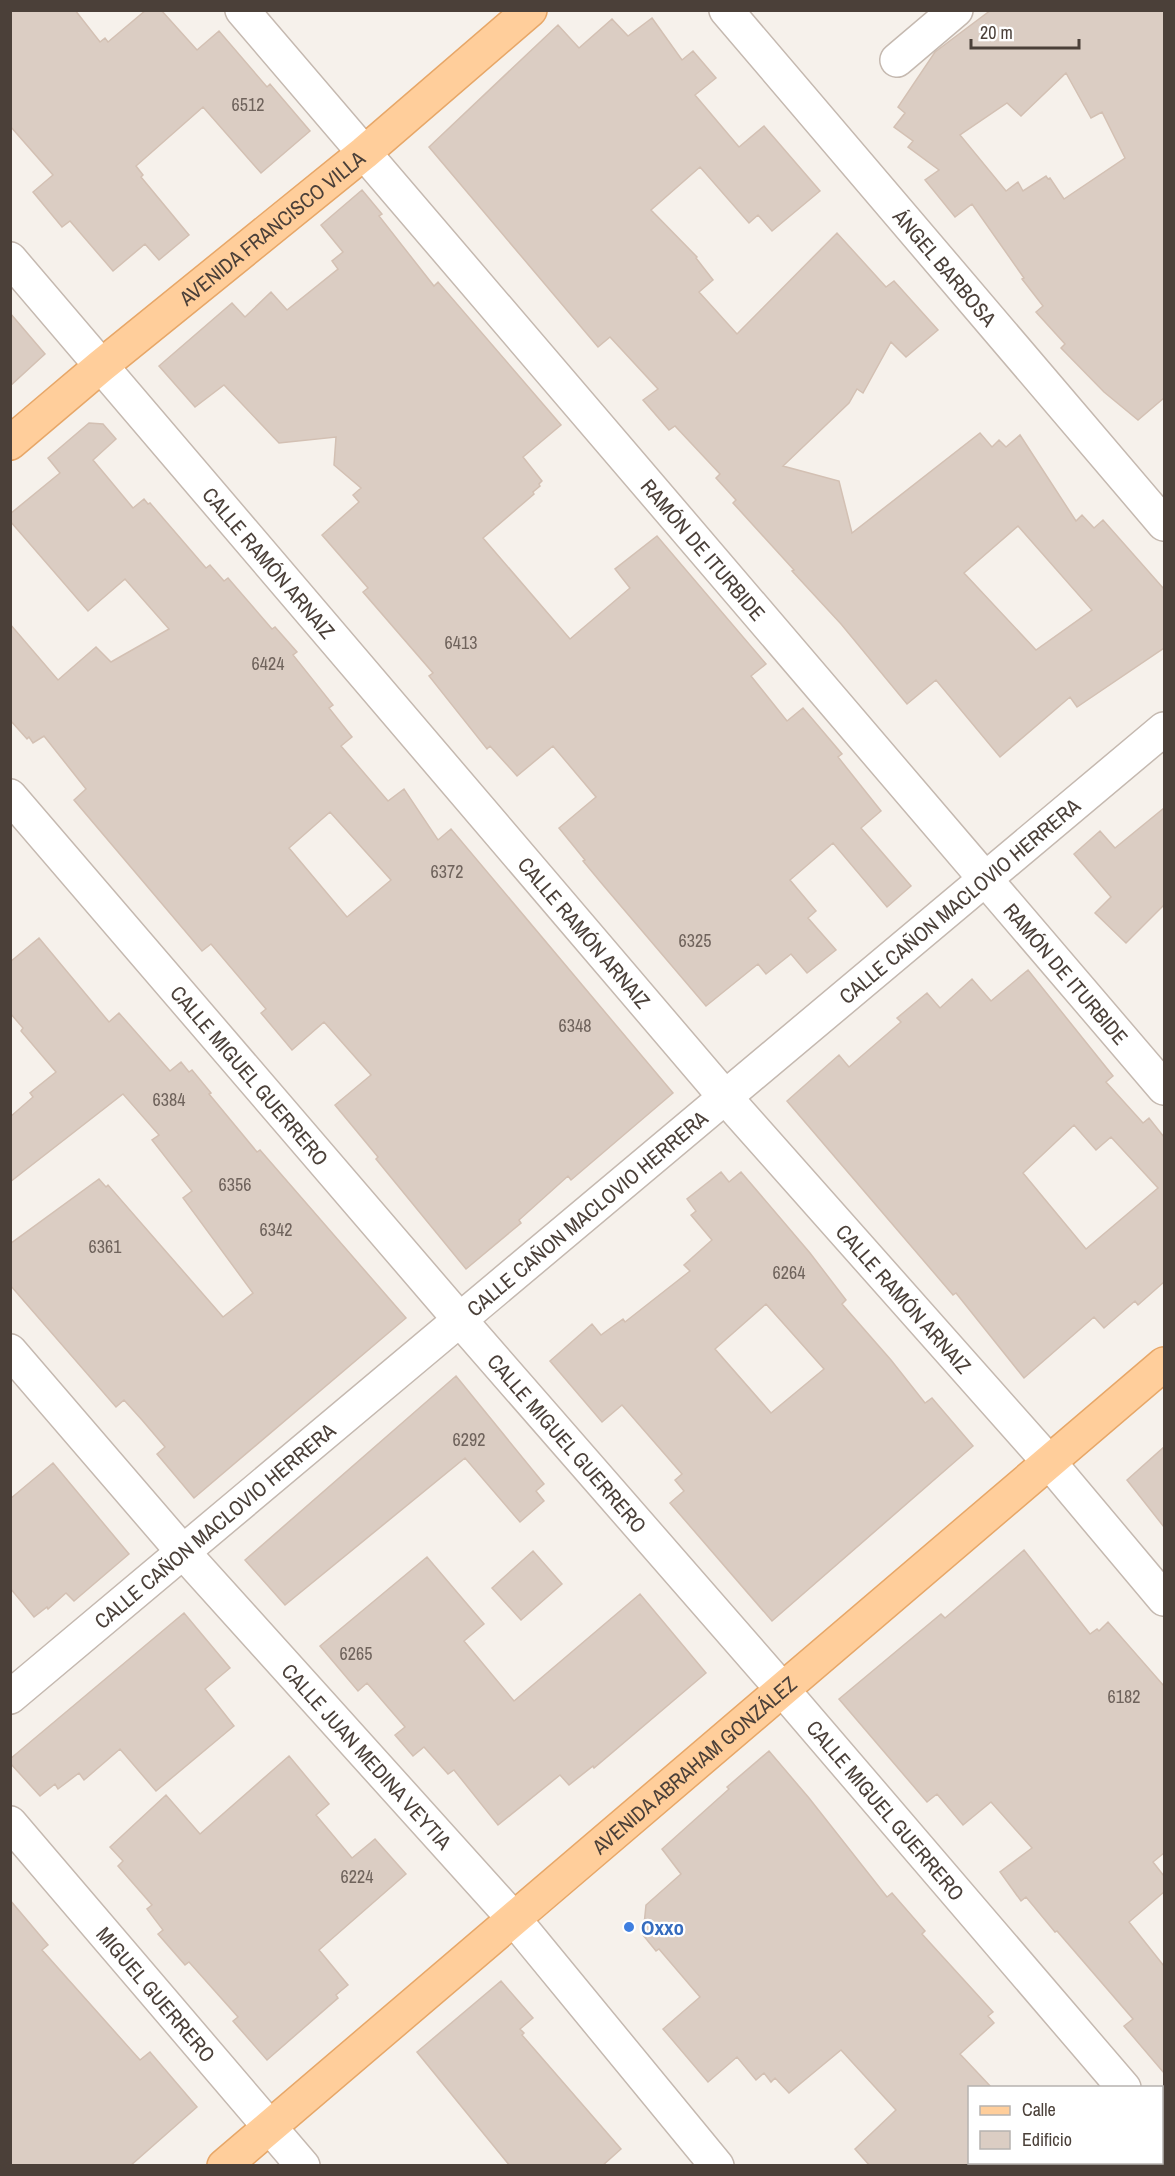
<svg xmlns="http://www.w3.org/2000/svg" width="1175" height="2176" font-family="'Archivo Narrow',sans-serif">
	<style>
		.building { fill: #dbcdc3; stroke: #d3c0b3; stroke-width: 1.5; fill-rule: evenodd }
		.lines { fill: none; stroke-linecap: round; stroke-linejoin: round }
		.minor-casing { stroke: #c5b9b0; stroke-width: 36 }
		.major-casing { stroke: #e7a768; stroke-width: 36 }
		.minor { stroke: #fff; stroke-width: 33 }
		.major { stroke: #ffce9b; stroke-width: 33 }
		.shop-dot { fill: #3f7fe0; stroke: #fff; stroke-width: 2 }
		.labels { text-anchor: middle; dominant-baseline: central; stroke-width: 4.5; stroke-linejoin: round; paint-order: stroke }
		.number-label { font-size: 18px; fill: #6f635c }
		.street-label { font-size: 21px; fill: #4b4039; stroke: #fff }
		.shop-label { font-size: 21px; font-weight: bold; fill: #366cbe; stroke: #fff; text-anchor: start }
	</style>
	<rect width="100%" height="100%" fill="#f6f1eb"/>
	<path class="building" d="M 10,10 L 75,10 L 100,42 L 105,38 L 108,42 L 146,10 L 161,10 L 197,50 L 219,31 L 267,87 L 270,84 L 310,131 L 261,173 L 203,107 L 136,166 L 143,175 L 141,177 L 189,235 L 159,260 L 145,244 L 113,271 L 70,221 L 62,227 L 33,192 L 53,175 L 10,126 Z
		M 991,10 L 1164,10 L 1164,398 L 1138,420 L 1104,392 L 1061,348 L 1065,344 L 1036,312 L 1043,306 L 1022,279 L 1024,278 L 972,204 L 955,217 L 925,180 L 939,170 L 908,147 L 913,141 L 894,127 L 905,113 L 898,107 L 935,52 ZM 1066,73 L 1091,118 L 1102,112 L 1125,158 L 1064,199 L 1050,178 L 1048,179 L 1046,176 L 1023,191 L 1018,182 L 1006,191 L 960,135 L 1007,103 L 1021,116 Z
		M 652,18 L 682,60 L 693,51 L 716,78 L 695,95 L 739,147 L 764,126 L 820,191 L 772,231 L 758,215 L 749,223 L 700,167 L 651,210 L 697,257 L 696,258 L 713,280 L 699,292 L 737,334 L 837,233 L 886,287 L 894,281 L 938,330 L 906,357 L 891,342 L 863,393 L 857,389 L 849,403 L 783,466 L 839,481 L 852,533 L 980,433 L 992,447 L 999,440 L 1006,447 L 1020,435 L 1076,521 L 1082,515 L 1094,528 L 1103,520 L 1164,589 L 1164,648 L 1077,707 L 1070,697 L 1000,757 L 936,680 L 907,704 L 841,624 L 792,571 L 794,570 L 733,503 L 736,500 L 716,478 L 720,474 L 675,426 L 669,430 L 643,400 L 658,389 L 610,337 L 598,347 L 429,147 L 558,25 L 579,48 L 612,19 L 628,36 ZM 1018,526 L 1092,610 L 1036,650 L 964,573 Z
		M 362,190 L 382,214 L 379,216 L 434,286 L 438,282 L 561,425 L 523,457 L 542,481 L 539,484 L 540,486 L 533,492 L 534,494 L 483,538 L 570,639 L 630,588 L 615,569 L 657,536 L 766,664 L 751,676 L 787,721 L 803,708 L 842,754 L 838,757 L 881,811 L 861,828 L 911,886 L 887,907 L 833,843 L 790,880 L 816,911 L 808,918 L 836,950 L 807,973 L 791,954 L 766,974 L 758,964 L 706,1006 L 603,885 L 583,861 L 585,860 L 559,828 L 596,797 L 553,746 L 517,776 L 490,746 L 487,749 L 429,676 L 433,673 L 363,592 L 368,588 L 322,535 L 359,502 L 353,495 L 361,488 L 334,465 L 336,437 L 279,443 L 224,385 L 195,407 L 159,366 L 232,303 L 245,317 L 271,292 L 287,310 L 338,269 L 332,261 L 343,252 L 321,225 Z
		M 10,313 L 45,354 L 10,386 Z
		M 89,423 L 103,424 L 116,439 L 93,460 L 133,508 L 144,499 L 148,504 L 150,503 L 206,568 L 210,565 L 224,581 L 228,578 L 272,629 L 275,627 L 297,652 L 293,655 L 333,705 L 329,708 L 352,737 L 341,746 L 388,801 L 404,789 L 438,840 L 451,829 L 673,1093 L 571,1180 L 568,1176 L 519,1220 L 521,1223 L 466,1269 L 376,1159 L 378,1157 L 335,1105 L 371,1075 L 324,1022 L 292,1050 L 261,1013 L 266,1009 L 211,944 L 202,951 L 74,800 L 86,789 L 44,736 L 33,743 L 29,737 L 27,739 L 10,720 L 10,624 L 58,680 L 96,647 L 111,662 L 169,629 L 125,579 L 88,611 L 10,521 L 10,514 L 60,473 L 48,458 ZM 330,812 L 391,880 L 347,917 L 289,848 Z
		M 1164,808 L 1164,905 L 1126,943 L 1095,913 L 1111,897 L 1074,854 L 1100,831 L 1115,848 Z
		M 39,938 L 109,1022 L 119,1013 L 170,1071 L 181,1062 L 189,1072 L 192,1070 L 211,1093 L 209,1094 L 257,1152 L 260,1150 L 406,1318 L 194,1498 L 157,1454 L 165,1447 L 142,1420 L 124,1400 L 116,1407 L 10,1285 L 10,1244 L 99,1179 L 106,1187 L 108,1185 L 223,1317 L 253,1293 L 183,1198 L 192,1191 L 152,1140 L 159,1135 L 123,1094 L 10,1182 L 10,1117 L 33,1097 L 30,1093 L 56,1072 L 21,1031 L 23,1028 L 10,1013 L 10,962 Z
		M 1028,970 L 1113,1076 L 1106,1082 L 1143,1123 L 1149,1118 L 1164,1137 L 1164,1282 L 1138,1305 L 1135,1301 L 1104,1328 L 1094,1317 L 1024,1378 L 956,1293 L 953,1295 L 787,1101 L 839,1055 L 849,1067 L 901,1022 L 897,1018 L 927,993 L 940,1008 L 972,979 L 991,1001 ZM 1074,1125 L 1096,1150 L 1111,1137 L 1158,1188 L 1086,1249 L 1023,1173 Z
		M 721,1172 L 729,1182 L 741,1172 L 810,1253 L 846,1300 L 842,1304 L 891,1360 L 925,1403 L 932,1398 L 973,1446 L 772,1621 L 670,1503 L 684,1491 L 675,1480 L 682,1474 L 622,1405 L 602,1422 L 550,1361 L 592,1324 L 601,1335 L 623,1319 L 625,1322 L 690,1271 L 684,1265 L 712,1240 L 691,1215 L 696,1211 L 687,1199 ZM 766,1304 L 824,1369 L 771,1413 L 715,1349 Z
		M 456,1376 L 544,1484 L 536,1491 L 544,1501 L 520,1522 L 465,1458 L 285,1605 L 245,1560 Z
		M 1164,1447 L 1164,1527 L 1127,1480 Z
		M 53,1463 L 129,1554 L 74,1601 L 66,1593 L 48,1609 L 47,1607 L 34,1617 L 10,1588 L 10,1499 Z
		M 1024,1550 L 1090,1634 L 1097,1629 L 1099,1631 L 1108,1622 L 1164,1686 L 1164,1853 L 1153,1862 L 1164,1876 L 1164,1892 L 1129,1922 L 1164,1966 L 1164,2073 L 1124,2026 L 1133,2019 L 1057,1931 L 1055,1932 L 1026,1897 L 1021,1901 L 1000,1872 L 1032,1848 L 991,1802 L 963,1825 L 937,1794 L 927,1802 L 839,1699 L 941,1614 L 945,1618 Z
		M 533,1551 L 562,1584 L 521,1620 L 492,1588 Z
		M 427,1557 L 484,1624 L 464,1641 L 514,1701 L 640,1594 L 706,1673 L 594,1768 L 593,1766 L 569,1785 L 560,1775 L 498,1825 L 454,1770 L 448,1774 L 424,1747 L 413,1756 L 395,1735 L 405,1727 L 367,1683 L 358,1691 L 320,1646 Z
		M 184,1613 L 230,1668 L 205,1689 L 234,1726 L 156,1791 L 120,1749 L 84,1780 L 79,1773 L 58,1789 L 55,1784 L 40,1796 L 10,1763 L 10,1759 Z
		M 769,1751 L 809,1798 L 887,1897 L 892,1893 L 925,1931 L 922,1934 L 993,2012 L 988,2016 L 994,2023 L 960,2054 L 992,2088 L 969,2088 L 969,2166 L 870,2166 L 855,2149 L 896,2110 L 841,2050 L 789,2093 L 775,2078 L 771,2082 L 764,2073 L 756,2080 L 737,2057 L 708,2082 L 663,2029 L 700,1997 L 659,1949 L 656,1951 L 643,1935 L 646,1905 L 681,1874 L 662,1849 L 729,1789 L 727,1787 Z
		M 289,1756 L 329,1804 L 316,1815 L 352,1858 L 375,1839 L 406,1874 L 319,1950 L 348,1985 L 336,1995 L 338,1998 L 267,2060 L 233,2021 L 238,2017 L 189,1962 L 185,1965 L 158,1934 L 163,1930 L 147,1909 L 152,1905 L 118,1866 L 123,1861 L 110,1847 L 166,1795 L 200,1834 Z
		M 10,1900 L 48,1945 L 42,1950 L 140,2060 L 150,2052 L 197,2107 L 130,2166 L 10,2166 Z
		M 501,1981 L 533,2018 L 520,2029 L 524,2033 L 522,2035 L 621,2149 L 602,2166 L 510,2166 L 417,2052 Z"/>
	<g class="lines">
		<defs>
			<g id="minor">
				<path id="s1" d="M 242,10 L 1164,1088"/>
				<path id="s2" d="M 726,10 L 1164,524"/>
				<path d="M 897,60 L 956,10"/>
				<path id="s3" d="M 10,259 L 725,1097 L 1049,1462 L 1164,1599"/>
				<path id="s4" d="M 10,796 L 460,1320 L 782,1689 L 1124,2088"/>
				<path id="s5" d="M 10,1351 L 183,1552 L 514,1919 L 717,2166"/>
				<path id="s6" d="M 10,1697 L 1164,729"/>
				<path id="s7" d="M 10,1823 L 303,2166"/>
				<path d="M 1162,2131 L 1164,2134"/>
			</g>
			<g id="major">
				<path id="s8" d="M 10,443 L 101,366 L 364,153 L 530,10"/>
				<path id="s9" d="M 224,2166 L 1164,1364"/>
			</g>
		</defs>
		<use href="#minor" class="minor-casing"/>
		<use href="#major" class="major-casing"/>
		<use href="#minor" class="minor"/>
		<use href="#major" class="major"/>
	</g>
	<circle class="shop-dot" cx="629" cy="1927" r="6"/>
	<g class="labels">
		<g class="number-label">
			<text x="248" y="104">6512</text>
			<text x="461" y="642">6413</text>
			<text x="268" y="663">6424</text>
			<text x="447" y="871">6372</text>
			<text x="695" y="940">6325</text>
			<text x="575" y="1025">6348</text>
			<text x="169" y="1099">6384</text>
			<text x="235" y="1184">6356</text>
			<text x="276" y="1229">6342</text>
			<text x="105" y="1246">6361</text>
			<text x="789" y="1272">6264</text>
			<text x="469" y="1439">6292</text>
			<text x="356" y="1653">6265</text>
			<text x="1124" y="1696">6182</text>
			<text x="357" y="1876">6224</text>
		</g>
		<g class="street-label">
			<text stroke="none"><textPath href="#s8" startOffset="339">AVENIDA FRANCISCO VILLA</textPath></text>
			<text stroke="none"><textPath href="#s2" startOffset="338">ÁNGEL BARBOSA</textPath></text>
			<text stroke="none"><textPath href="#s1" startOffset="710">RAMÓN DE ITURBIDE</textPath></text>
			<text stroke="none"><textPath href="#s3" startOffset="399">CALLE RAMÓN ARNAIZ</textPath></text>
			<text stroke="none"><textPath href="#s6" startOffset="1239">CALLE CAÑON MACLOVIO HERRERA</textPath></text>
			<text stroke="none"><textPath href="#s3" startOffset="885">CALLE RAMÓN ARNAIZ</textPath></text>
			<text stroke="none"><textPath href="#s1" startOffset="1268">RAMÓN DE ITURBIDE</textPath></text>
			<text stroke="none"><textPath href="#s4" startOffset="368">CALLE MIGUEL GUERRERO</textPath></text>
			<text stroke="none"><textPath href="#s6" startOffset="753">CALLE CAÑON MACLOVIO HERRERA</textPath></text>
			<text stroke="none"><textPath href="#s3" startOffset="1371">CALLE RAMÓN ARNAIZ</textPath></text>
			<text stroke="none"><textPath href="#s4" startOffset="854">CALLE MIGUEL GUERRERO</textPath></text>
			<text stroke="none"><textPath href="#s6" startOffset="267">CALLE CAÑON MACLOVIO HERRERA</textPath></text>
			<text stroke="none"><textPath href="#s5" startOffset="540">CALLE JUAN MEDINA VEYTIA</textPath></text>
			<text stroke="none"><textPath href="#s9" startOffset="618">AVENIDA ABRAHAM GONZÁLEZ</textPath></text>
			<text stroke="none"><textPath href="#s4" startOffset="1340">CALLE MIGUEL GUERRERO</textPath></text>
			<text stroke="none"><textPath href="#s7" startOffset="225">MIGUEL GUERRERO</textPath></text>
		</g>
		<g class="shop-label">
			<text x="641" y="1927">Oxxo</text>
		</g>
	</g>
	<rect width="1175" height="2176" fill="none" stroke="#4b4039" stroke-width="24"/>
	<rect x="968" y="2086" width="195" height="78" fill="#ffffff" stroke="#b7b3b0" stroke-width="1.5"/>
	<rect x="980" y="2106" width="30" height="9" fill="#ffce9b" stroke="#b7b3b0" stroke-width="1.5"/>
	<text x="1022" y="2116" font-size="18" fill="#4b4039">Calle</text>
	<rect x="980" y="2131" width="30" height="18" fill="#dbcdc3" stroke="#b7b3b0" stroke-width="1.5"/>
	<text x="1022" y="2146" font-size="18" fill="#4b4039">Edificio</text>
	<path d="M971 39v9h108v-9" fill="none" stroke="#4b4039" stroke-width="3"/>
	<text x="980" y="39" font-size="18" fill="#4b4039" stroke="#ffffff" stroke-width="4.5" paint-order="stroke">20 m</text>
</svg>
